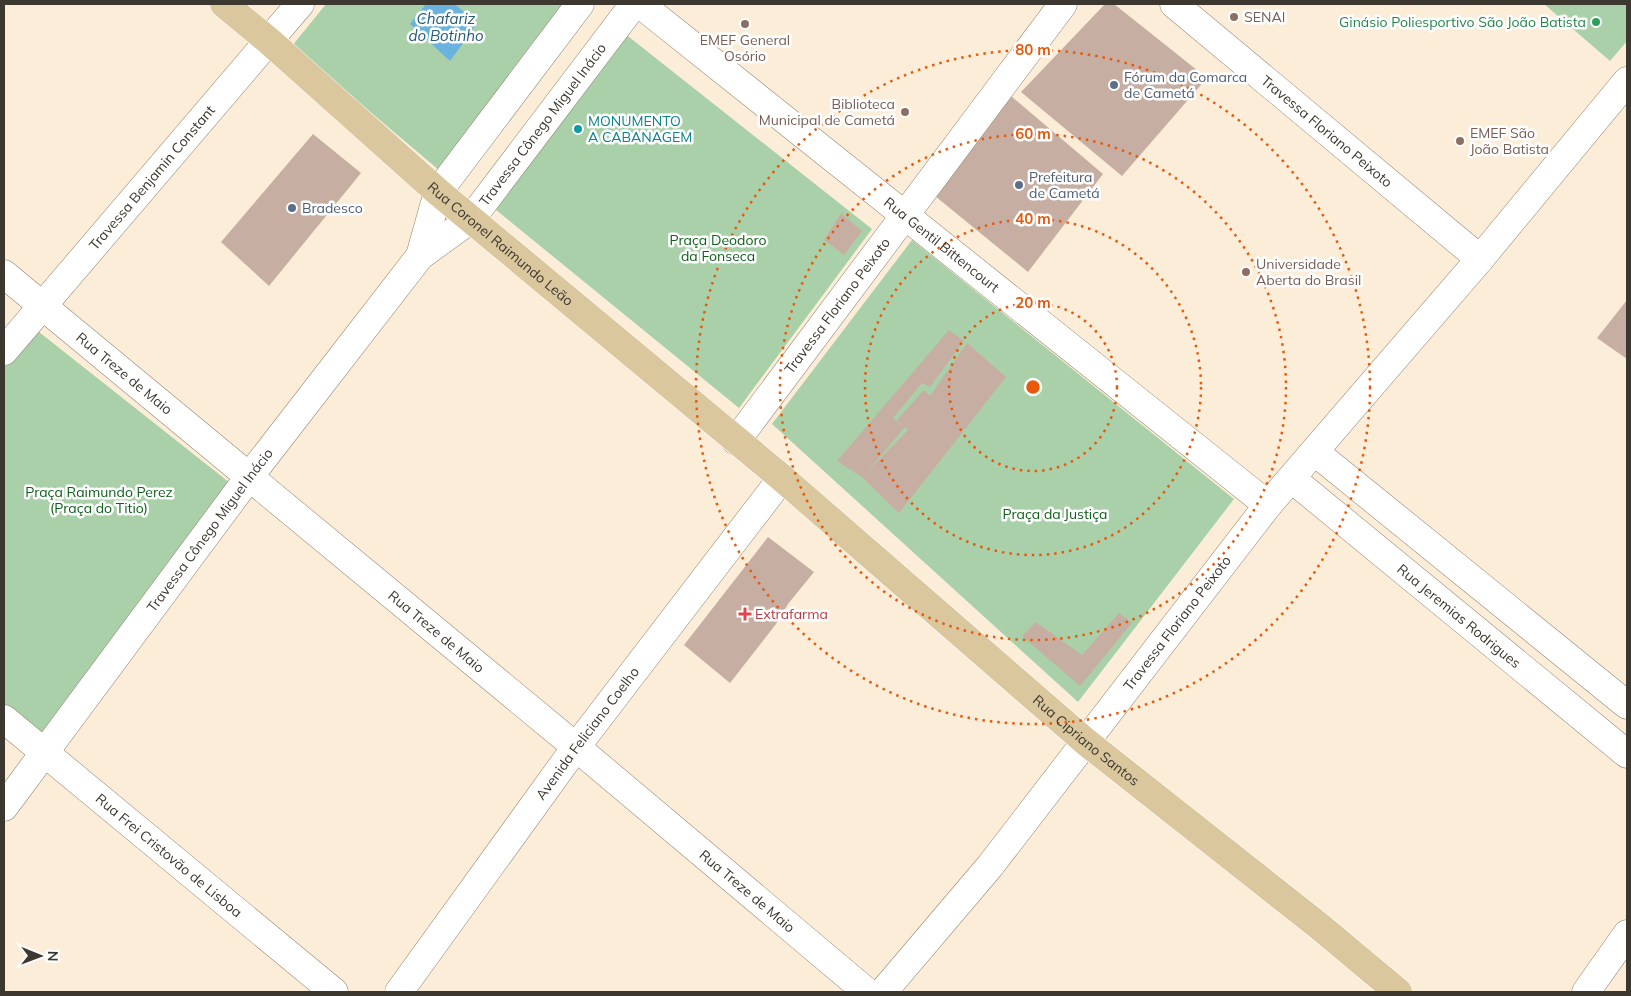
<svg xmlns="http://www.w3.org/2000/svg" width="1631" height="996" font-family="Mulish,sans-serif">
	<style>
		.green { fill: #aad0a9 }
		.water { fill: #6ab2e0 }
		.building { fill: #c6afa2; fill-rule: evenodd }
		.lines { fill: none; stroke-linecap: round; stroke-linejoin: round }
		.minor-casing { stroke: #918470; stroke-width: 29 }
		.major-casing { stroke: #fff; stroke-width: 29 }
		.minor { stroke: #fff; stroke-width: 28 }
		.major { stroke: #dac79d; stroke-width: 28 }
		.ring { fill: none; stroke: #e8590c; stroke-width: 2.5; stroke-dasharray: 2.5 5 }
		.education-dot { fill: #8d6e63; stroke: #fff; stroke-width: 2 }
		.leisure-dot { fill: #2e9e5b; stroke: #fff; stroke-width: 2 }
		.service-dot { fill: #5c6f8a; stroke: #fff; stroke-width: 2 }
		.culture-dot { fill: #0f9aa8; stroke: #fff; stroke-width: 2 }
		.health-dot { fill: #e0444e; stroke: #fff; stroke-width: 2 }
		.labels { text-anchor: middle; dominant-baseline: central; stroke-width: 5; stroke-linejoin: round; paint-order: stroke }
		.education-label { font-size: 14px; fill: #785e54; stroke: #fff; text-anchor: start }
		.leisure-label { font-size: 14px; fill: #27864d; stroke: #fff; text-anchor: end }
		.service-label { font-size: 14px; fill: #4e5e75; stroke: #fff; text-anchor: start }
		.culture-label { font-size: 14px; fill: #0d838f; stroke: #fff; text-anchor: start }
		.street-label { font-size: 14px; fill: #3d382f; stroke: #fff }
		.park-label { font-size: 14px; fill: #0e601a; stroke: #fff }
		.health-label { font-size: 14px; fill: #be3a42; stroke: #fff; text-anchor: start }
		.water-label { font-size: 15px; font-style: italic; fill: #255b7b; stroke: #fff }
		.centre { fill: #e8590c; stroke: #fff; stroke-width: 2.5 }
		.ring-label { font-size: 15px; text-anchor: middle; font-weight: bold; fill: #e8590c; stroke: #fff; stroke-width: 5; stroke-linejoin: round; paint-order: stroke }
	</style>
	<rect width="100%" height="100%" fill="#fcedd8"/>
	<path class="green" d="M 326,4 L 571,4 L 446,176 L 292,46 Z
		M 1544,4 L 1627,4 L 1627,41 L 1610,61 Z
		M 624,33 L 872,229 L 739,408 L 490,205 Z
		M 912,240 L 1234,499 L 1078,702 L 772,424 Z
		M 34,328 L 230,483 L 223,488 L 40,754 L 4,724 L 4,364 Z"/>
	<path class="water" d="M 426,4 L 455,4 L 477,24 L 450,61 L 410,24 Z"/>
	<path class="building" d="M 1105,4 L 1114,4 L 1207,78 L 1122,176 L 1021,92 Z
		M 1011,96 L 1103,174 L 1028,272 L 935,196 Z
		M 313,134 L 361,173 L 269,286 L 221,242 Z
		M 841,213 L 862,231 L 844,255 L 824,240 Z
		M 1627,300 L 1627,359 L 1597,338 Z
		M 949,330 L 964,341 L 930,387 L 922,383 L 893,418 L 905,427 L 897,420 L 924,390 L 930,396 L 967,343 L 1006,377 L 899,513 L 862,477 L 837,461 ZM 905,427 L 908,430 L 866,473 Z
		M 768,537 L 814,572 L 788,604 L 776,624 L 730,683 L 684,645 Z
		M 1119,613 L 1132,623 L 1080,686 L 1022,636 L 1036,622 L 1082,655 Z"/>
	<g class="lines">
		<defs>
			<g id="minor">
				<path id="s1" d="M 640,4 L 1268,505"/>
				<path id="s2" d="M 1174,4 L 1480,259"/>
				<path d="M 420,256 L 438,192 L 580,4"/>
				<path id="s3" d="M 4,274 L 576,747 L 867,992"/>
				<path id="s4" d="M 4,351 L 300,4"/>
				<path id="s5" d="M 736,441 L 1063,4"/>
				<path d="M 1315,452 L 1627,705"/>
				<path id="s6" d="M 1292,479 L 1627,754"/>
				<path id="s7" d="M 4,719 L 334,992"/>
				<path id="s8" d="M 4,807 L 249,477 L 420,256 L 471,219 L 634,4"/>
				<path id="s9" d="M 399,992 L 576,747 L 782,478"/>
				<path id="s10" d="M 883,992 L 990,866 L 1268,505 L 1480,259 L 1627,81"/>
				<path d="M 1586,992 L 1627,934"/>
			</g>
			<g id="major">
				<path id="s11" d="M 224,4 L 269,41 L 438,192 L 782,478 L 1086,742 L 1319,926 L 1398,992"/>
			</g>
		</defs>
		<use href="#minor" class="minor-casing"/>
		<use href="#major" class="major-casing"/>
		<use href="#minor" class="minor"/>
		<use href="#major" class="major"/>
	</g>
	<g class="ring">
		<circle cx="1033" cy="387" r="84"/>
		<circle cx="1033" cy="387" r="168"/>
		<circle cx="1033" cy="387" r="253"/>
		<circle cx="1033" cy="387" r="337"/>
	</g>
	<g class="education-dot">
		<circle cx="1234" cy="17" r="5"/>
		<circle cx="745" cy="24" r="5"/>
		<circle cx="905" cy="112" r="5"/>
		<circle cx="1460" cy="141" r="5"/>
		<circle cx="1246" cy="272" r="5"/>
	</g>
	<circle class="leisure-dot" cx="1596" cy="22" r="5"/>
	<g class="service-dot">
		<circle cx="1114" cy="85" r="5"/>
		<circle cx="1019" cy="185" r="5"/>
		<circle cx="292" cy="208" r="5"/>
	</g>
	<circle class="culture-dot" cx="578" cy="129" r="5"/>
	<path class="health-dot" d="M742.5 606.5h5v5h5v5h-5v5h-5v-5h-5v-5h5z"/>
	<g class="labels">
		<g class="education-label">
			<text x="1244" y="17">SENAI</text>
			<text x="745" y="40" text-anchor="middle">EMEF General<tspan x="745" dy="16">Osório</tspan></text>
			<text x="895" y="104" text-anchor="end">Biblioteca<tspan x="895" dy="16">Municipal de Cametá</tspan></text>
			<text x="1470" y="133">EMEF São<tspan x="1470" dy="16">João Batista</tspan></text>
			<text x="1256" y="264">Universidade<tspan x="1256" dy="16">Aberta do Brasil</tspan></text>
		</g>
		<g class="leisure-label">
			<text x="1586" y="22">Ginásio Poliesportivo São João Batista</text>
		</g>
		<g class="service-label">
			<text x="1124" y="77">Fórum da Comarca<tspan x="1124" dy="16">de Cametá</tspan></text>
			<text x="1029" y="177">Prefeitura<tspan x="1029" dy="16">de Cametá</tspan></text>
			<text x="302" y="208">Bradesco</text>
		</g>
		<g class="culture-label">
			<text x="588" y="121">MONUMENTO<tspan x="588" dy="16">A CABANAGEM</tspan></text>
		</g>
		<g class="street-label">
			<text stroke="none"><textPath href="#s8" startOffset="872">Travessa Cônego Miguel Inácio</textPath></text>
			<text stroke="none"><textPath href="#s2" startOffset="199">Travessa Floriano Peixoto</textPath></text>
			<text stroke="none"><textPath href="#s4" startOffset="228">Travessa Benjamin Constant</textPath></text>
			<text stroke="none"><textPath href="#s11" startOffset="366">Rua Coronel Raimundo Leão</textPath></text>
			<text stroke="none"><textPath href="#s1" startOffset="386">Rua Gentil Bittencourt</textPath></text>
			<text stroke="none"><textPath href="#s5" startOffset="169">Travessa Floriano Peixoto</textPath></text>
			<text stroke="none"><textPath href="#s3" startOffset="156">Rua Treze de Maio</textPath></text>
			<text stroke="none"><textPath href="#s8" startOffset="345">Travessa Cônego Miguel Inácio</textPath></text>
			<text stroke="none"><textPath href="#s6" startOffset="216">Rua Jeremias Rodrigues</textPath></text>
			<text stroke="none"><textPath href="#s10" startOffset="472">Travessa Floriano Peixoto</textPath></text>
			<text stroke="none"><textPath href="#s3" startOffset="561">Rua Treze de Maio</textPath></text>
			<text stroke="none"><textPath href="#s9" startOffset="320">Avenida Feliciano Coelho</textPath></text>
			<text stroke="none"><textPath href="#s11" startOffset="1134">Rua Cipriano Santos</textPath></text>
			<text stroke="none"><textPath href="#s7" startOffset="214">Rua Frei Cristovão de Lisboa</textPath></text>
			<text stroke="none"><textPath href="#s3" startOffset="966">Rua Treze de Maio</textPath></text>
		</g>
		<g class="park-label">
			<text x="718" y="240">Praça Deodoro<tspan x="718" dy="16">da Fonseca</tspan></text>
			<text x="99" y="492">Praça Raimundo Perez<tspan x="99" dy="16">(Praça do Titio)</tspan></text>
			<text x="1055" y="514">Praça da Justiça</text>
		</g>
		<g class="health-label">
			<text x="755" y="614">Extrafarma</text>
		</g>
		<g class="water-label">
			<text x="446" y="18">Chafariz<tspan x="446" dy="17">do Botinho</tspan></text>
		</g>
	</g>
	<circle cx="1033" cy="387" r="8" class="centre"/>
	<g class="ring-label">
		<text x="1033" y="55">80 m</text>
		<text x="1033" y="139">60 m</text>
		<text x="1033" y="224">40 m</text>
		<text x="1033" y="308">20 m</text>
	</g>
	<rect width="1631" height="996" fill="none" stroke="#3d382f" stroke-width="10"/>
	<g transform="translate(40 956) rotate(91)" stroke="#ffffff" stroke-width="4" paint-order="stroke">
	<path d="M0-4L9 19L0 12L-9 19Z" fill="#3d382f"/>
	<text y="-8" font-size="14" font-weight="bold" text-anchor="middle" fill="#3d382f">N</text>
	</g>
</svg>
